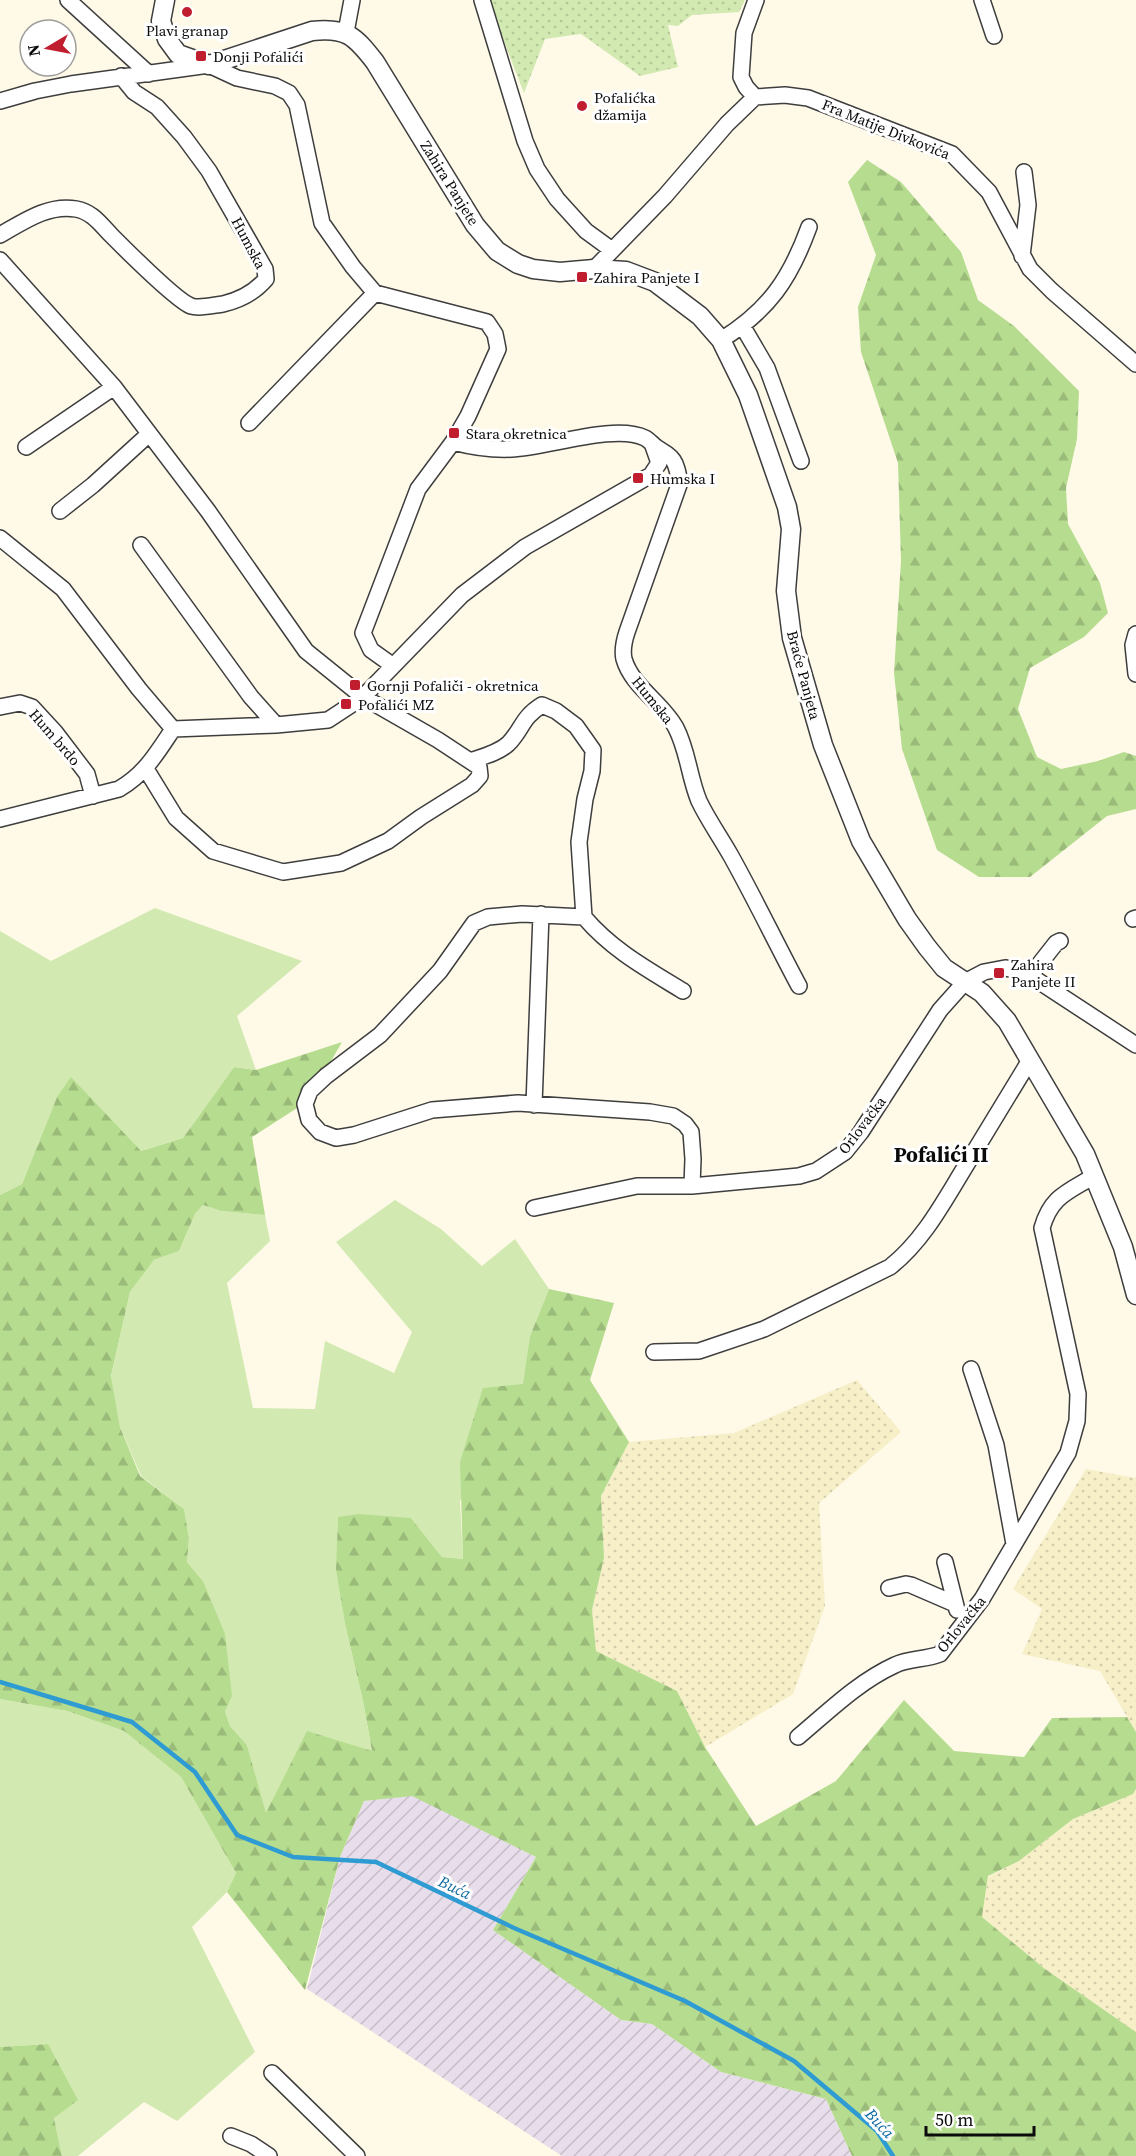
<svg xmlns="http://www.w3.org/2000/svg" width="1136" height="2156" font-family="'Source Serif 4',serif">
	<style>
		.industrial { fill: url(#industrial-furrows) }
		.farmland { fill: url(#farmland-dots) }
		.grass { fill: #d2eab1 }
		.forest { fill: url(#forest-firs) }
		.park { fill: url(#park-dots) }
		.lines { fill: none; stroke-linecap: round; stroke-linejoin: round }
		.stream { stroke: #2e9bd3; stroke-width: 4.5 }
		.minor-casing { stroke: #3e3e3e; stroke-width: 18 }
		.tertiary-casing { stroke: #3e3e3e; stroke-width: 21 }
		.minor { stroke: #fff; stroke-width: 15 }
		.tertiary { stroke: #fff; stroke-width: 18 }
		.poi-dot { fill: #c01d2f; stroke: #fff; stroke-width: 2 }
		.labels { text-anchor: middle; dominant-baseline: central; stroke-width: 6; stroke-linejoin: round; paint-order: stroke }
		.poi-label { font-size: 15px; fill: #0b0b0b; stroke: #fff; text-anchor: start }
		.street-label { font-size: 15px; fill: #0b0b0b; stroke: #fff }
		.water-label { font-size: 16px; font-style: italic; fill: #0f6aa1; stroke: #fff }
		.district-label { font-size: 21px; font-weight: bold; fill: #0b0b0b; stroke: #fff }
	</style>
	<defs>
		<pattern id="industrial-furrows" width="10" height="10" patternUnits="userSpaceOnUse" patternTransform="scale(1.5)"><rect width="10" height="10" fill="#e8deeb"/><path d="M-1 1l2-2M0 10L10 0M9 11l2-2" fill="none" stroke="#c6bdc8"/></pattern>
		<pattern id="farmland-dots" width="8" height="8" patternUnits="userSpaceOnUse" patternTransform="scale(1.5)"><rect width="8" height="8" fill="#f6efc7"/><path d="M2 2h.1M6 6h.1" fill="none" stroke="#d2ccaa" stroke-width="1.8" stroke-linecap="round"/></pattern>
		<pattern id="forest-firs" width="22" height="20" patternUnits="userSpaceOnUse" patternTransform="scale(1.5)"><rect width="22" height="20" fill="#b6dc8f"/><path d="M5 1l3.5 6h-7zM16 11l3.5 6h-7z" fill="#9bbb7a"/></pattern>
		<pattern id="park-dots" width="8" height="8" patternUnits="userSpaceOnUse" patternTransform="scale(1.5)"><rect width="8" height="8" fill="#d2eab1"/><path d="M2 2h.1M6 6h.1" fill="none" stroke="#b3c797" stroke-width="1.8" stroke-linecap="round"/></pattern>
	</defs>
	<rect width="100%" height="100%" fill="#fff9e8"/>
	<path class="industrial" d="M 412,1795 L 536,1857 L 493,1930 L 621,2020 L 652,2024 L 721,2072 L 826,2099 L 852,2156 L 562,2156 L 307,1989 L 340,1857 L 364,1801 Z"/>
	<path class="farmland" d="M 857,1380 L 901,1432 L 819,1503 L 825,1606 L 793,1694 L 705,1747 L 677,1691 L 596,1651 L 592,1610 L 604,1558 L 601,1496 L 629,1442 L 734,1433 Z
		M 1086,1469 L 1136,1478 L 1136,1732 L 1100,1671 L 1022,1654 L 1042,1609 L 1013,1589 Z
		M 1136,1789 L 1136,2032 L 1045,1969 L 982,1917 L 988,1877 L 1019,1861 L 1073,1819 L 1133,1794 Z"/>
	<path class="grass" d="M 155,908 L 302,961 L 237,1016 L 256,1070 L 234,1067 L 183,1138 L 140,1151 L 57,1097 L 22,1184 L 0,1195 L 0,931 L 51,961 Z
		M 395,1200 L 441,1229 L 482,1266 L 515,1239 L 549,1289 L 530,1336 L 524,1384 L 460,1501 L 463,1559 L 442,1557 L 411,1518 L 338,1517 L 337,1569 L 345,1624 L 363,1701 L 372,1752 L 266,1814 L 247,1745 L 230,1726 L 225,1711 L 203,1581 L 187,1562 L 189,1538 L 184,1509 L 141,1476 L 120,1427 L 111,1377 L 130,1292 L 154,1260 L 179,1251 L 195,1214 L 203,1205 L 221,1211 L 265,1215 L 270,1241 L 227,1283 L 253,1408 L 315,1409 L 325,1341 L 394,1373 L 412,1332 L 336,1242 Z
		M 0,1699 L 67,1711 L 124,1731 L 181,1777 L 236,1873 L 227,1892 L 192,1927 L 255,2052 L 177,2121 L 144,2102 L 78,2156 L 62,2156 L 54,2118 L 48,2044 L 0,2047 Z"/>
	<path class="forest" d="M 867,160 L 901,182 L 961,252 L 978,300 L 1014,326 L 1079,391 L 1077,439 L 1066,488 L 1068,524 L 1100,583 L 1108,613 L 1084,637 L 1030,668 L 1018,709 L 1037,757 L 1061,769 L 1098,761 L 1124,752 L 1136,756 L 1136,809 L 1107,816 L 1030,877 L 979,877 L 937,850 L 902,749 L 894,673 L 901,561 L 898,463 L 861,352 L 858,307 L 876,255 L 848,182 Z
		M 342,1042 L 308,1101 L 252,1137 L 265,1215 L 221,1211 L 203,1205 L 195,1214 L 179,1251 L 154,1260 L 130,1292 L 111,1376 L 120,1427 L 140,1476 L 184,1509 L 189,1538 L 187,1562 L 203,1581 L 225,1634 L 232,1696 L 225,1711 L 230,1726 L 247,1745 L 266,1813 L 307,1731 L 372,1751 L 363,1701 L 345,1624 L 336,1569 L 338,1517 L 359,1514 L 411,1518 L 442,1557 L 463,1559 L 460,1462 L 483,1388 L 523,1384 L 530,1336 L 549,1289 L 614,1303 L 590,1380 L 629,1442 L 601,1496 L 604,1558 L 592,1610 L 596,1651 L 677,1691 L 705,1747 L 756,1826 L 836,1781 L 904,1700 L 954,1751 L 1024,1757 L 1052,1718 L 1127,1717 L 1136,1732 L 1136,1789 L 1133,1794 L 1073,1819 L 1019,1861 L 988,1876 L 982,1917 L 1045,1969 L 1136,2032 L 1136,2156 L 852,2156 L 826,2099 L 721,2072 L 652,2024 L 621,2020 L 493,1930 L 536,1857 L 412,1796 L 364,1801 L 340,1857 L 305,1990 L 227,1892 L 236,1873 L 181,1777 L 124,1731 L 67,1711 L 0,1699 L 0,1195 L 22,1184 L 57,1097 L 71,1077 L 141,1151 L 183,1138 L 234,1067 L 256,1070 Z
		M 48,2044 L 78,2100 L 54,2118 L 62,2156 L 0,2156 L 0,2047 Z"/>
	<path class="park" d="M 488,0 L 745,0 L 739,12 L 692,15 L 678,26 L 668,25 L 678,67 L 640,76 L 581,34 L 545,39 L 524,93 Z"/>
	<g class="lines">
		<path class="stream" d="M 0,1682 L 132,1722 L 195,1772 L 237,1835 L 293,1857 L 376,1862 L 514,1928 L 685,2001 L 794,2061 L 877,2131 L 893,2156"/>
		<defs>
			<path id="minor" d="M 68,0 L 149,74
				M 482,0 L 525,141 L 537,169 L 557,199 L 586,231 L 612,250
				M 982,0 L 994,36
				M 346,32 L 352,0
				M 755,97 L 785,95 L 808,98 L 952,154 L 989,192 L 1030,269 L 1052,291 L 1136,364
				M 755,97 L 746,87 L 741,77 L 744,33 L 756,0
				M 0,101 L 35,91 L 71,84 L 209,65 L 237,78 L 275,86 L 289,93 L 297,105 L 322,223 L 353,267 L 375,293 L 487,322 L 495,334 L 498,349 L 468,416 L 453,442 L 418,489 L 363,633 L 371,650 L 392,665
				M 0,235 C 23,222 48,204 76,209 C 93,212 101,225 112,236 C 125,249 177,301 191,306 C 200,309 214,305 223,304 C 240,300 255,292 266,279 L 265,269 L 209,171 L 184,137 L 157,107 L 134,92 L 121,76
				M 1022,256 L 1028,205 L 1024,172
				M 0,260 L 114,387 L 208,511 L 306,651 L 363,697 L 438,740 L 479,767 L 480,776 L 472,785 L 421,817 L 388,841 L 341,863 L 283,872 L 213,851 L 176,818 L 146,769
				M 594,269 L 665,196 L 727,124 L 755,97
				M 743,327 L 767,368 L 801,461
				M 721,340 C 769,310 790,279 809,227
				M 249,423 L 375,293
				M 453,442 C 472,447 493,450 512,449 C 546,448 615,423 645,438 C 649,440 652,444 656,447 C 675,459 675,459 680,482 L 627,632 C 624,641 622,650 624,659 C 632,687 663,703 676,728 C 688,751 689,777 699,801 C 708,820 721,838 731,856 C 755,899 776,943 799,986
				M 26,447 L 114,387
				M 60,511 L 93,485 L 149,434
				M 0,538 L 63,589 L 139,689 L 173,729 L 276,725 L 328,720 L 363,697 L 462,595 L 525,547 L 651,475 L 659,463 L 653,446
				M 141,545 L 251,697 L 276,725
				M 1136,634 L 1133,645 L 1136,674
				M 0,707 L 20,703 L 32,707 L 55,732 L 87,774 L 93,796
				M 470,761 C 482,757 498,753 508,744 C 523,729 521,718 542,705 L 556,711 L 576,726 L 593,750 L 592,771 L 585,799 L 579,842 L 584,917
				M 0,819 L 119,789 C 145,774 157,753 173,729
				M 1133,919 L 1136,918
				M 1030,976 L 1056,943 L 1060,941
				M 683,991 C 647,969 612,950 584,917 L 522,914 L 488,917 L 474,923 L 440,971 L 380,1035 L 326,1076 L 310,1091 L 305,1104 L 309,1120 L 320,1132 L 336,1138 L 354,1135 L 432,1110 L 518,1103 L 650,1112 L 673,1116 L 685,1124 L 691,1132 L 693,1159 L 692,1186
				M 534,1105 L 541,914
				M 534,1208 L 637,1186 L 692,1186 L 799,1176 L 816,1171 L 845,1152 L 861,1132 L 940,1010 L 965,982 L 984,972 L 1005,968 L 1023,971 L 1136,1045
				M 654,1352 L 699,1351 L 764,1329 L 890,1267 C 923,1241 943,1203 965,1167 C 986,1132 1008,1096 1030,1060
				M 971,1369 L 996,1445 L 1014,1544
				M 945,1562 L 957,1610
				M 889,1588 L 906,1584 L 911,1585 L 955,1604
				M 798,1737 C 829,1711 858,1682 895,1665 C 909,1658 925,1660 940,1654 L 982,1599 L 1068,1453 L 1077,1421 L 1078,1394 L 1042,1228 C 1051,1196 1068,1192 1094,1176
				M 272,2073 L 357,2156
				M 231,2136 L 251,2144 L 269,2156"/>
			<path id="tertiary" d="M 165,0 L 161,21 L 167,39 L 178,54 L 209,65 L 312,31 C 346,27 355,36 375,62 L 475,225 L 497,251 L 518,264 L 533,269 L 560,272 L 594,269 L 626,271 L 655,282 L 700,316 L 721,340 L 748,395 L 787,507 L 791,529 L 786,591 L 792,638 L 823,745 L 861,841 L 907,919 L 927,947 L 944,968 L 982,993 L 1007,1021 L 1085,1154 L 1123,1247 L 1136,1295"/>
		</defs>
		<use href="#minor" class="minor-casing"/>
		<use href="#tertiary" class="tertiary-casing"/>
		<use href="#minor" class="minor"/>
		<use href="#tertiary" class="tertiary"/>
	</g>
	<g class="poi-dot">
		<circle cx="187" cy="12" r="6"/>
		<rect x="195" y="50" width="12" height="12" rx="3"/>
		<circle cx="582" cy="106" r="6"/>
		<rect x="576" y="271" width="12" height="12" rx="3"/>
		<rect x="448" y="427" width="12" height="12" rx="3"/>
		<rect x="632" y="472" width="12" height="12" rx="3"/>
		<rect x="349" y="679" width="12" height="12" rx="3"/>
		<rect x="340" y="698" width="12" height="12" rx="3"/>
		<rect x="993" y="967" width="12" height="12" rx="3"/>
	</g>
	<g class="labels">
		<g class="poi-label">
			<text x="187" y="30" text-anchor="middle">Plavi granap</text>
			<text x="213" y="56">Donji Pofalići</text>
			<text x="594" y="97">Pofalićka<tspan x="594" dy="17">džamija</tspan></text>
			<text x="594" y="277">Zahira Panjete I</text>
			<text x="466" y="433">Stara okretnica</text>
			<text x="650" y="478">Humska I</text>
			<text x="367" y="685">Gornji Pofaliči - okretnica</text>
			<text x="358" y="704">Pofalići MZ</text>
			<text x="1011" y="964">Zahira<tspan x="1011" dy="17">Panjete II</tspan></text>
		</g>
		<g class="street-label">
			<text transform="translate(886 129) rotate(22)">Fra Matije Divkovića</text>
			<text transform="translate(450 183) rotate(58)">Zahira Panjete</text>
			<text transform="translate(249 243) rotate(62)">Humska</text>
			<text transform="translate(804 675) rotate(75)">Braće Panjeta</text>
			<text transform="translate(653 700) rotate(51)">Humska</text>
			<text transform="translate(55 737) rotate(49)">Hum brdo</text>
			<text transform="translate(862 1125) rotate(-53)">Orlovačka</text>
			<text transform="translate(961 1624) rotate(-51)">Orlovačka</text>
		</g>
		<g class="water-label">
			<text transform="translate(455 1887) rotate(25)">Buća</text>
			<text transform="translate(880 2123) rotate(47)">Buća</text>
		</g>
		<g class="district-label">
			<text x="941" y="1154">Pofalići II</text>
		</g>
	</g>
	<g transform="translate(48 48) rotate(260)"><circle r="28" fill="#ffffff" stroke="#9d9d9d" stroke-width="1.5"/>
	<path d="M0-4.5L10 22L0 15L-10 22Z" fill="#c01d2f"/>
	<text y="-9" font-size="16" font-weight="bold" text-anchor="middle" fill="#0b0b0b">N</text>
	</g>
	<path d="M926 2126v9h108v-9" fill="none" stroke="#0b0b0b" stroke-width="3"/>
	<text x="935" y="2126" font-size="18" fill="#0b0b0b" stroke="#ffffff" stroke-width="4.5" paint-order="stroke">50 m</text>
</svg>
